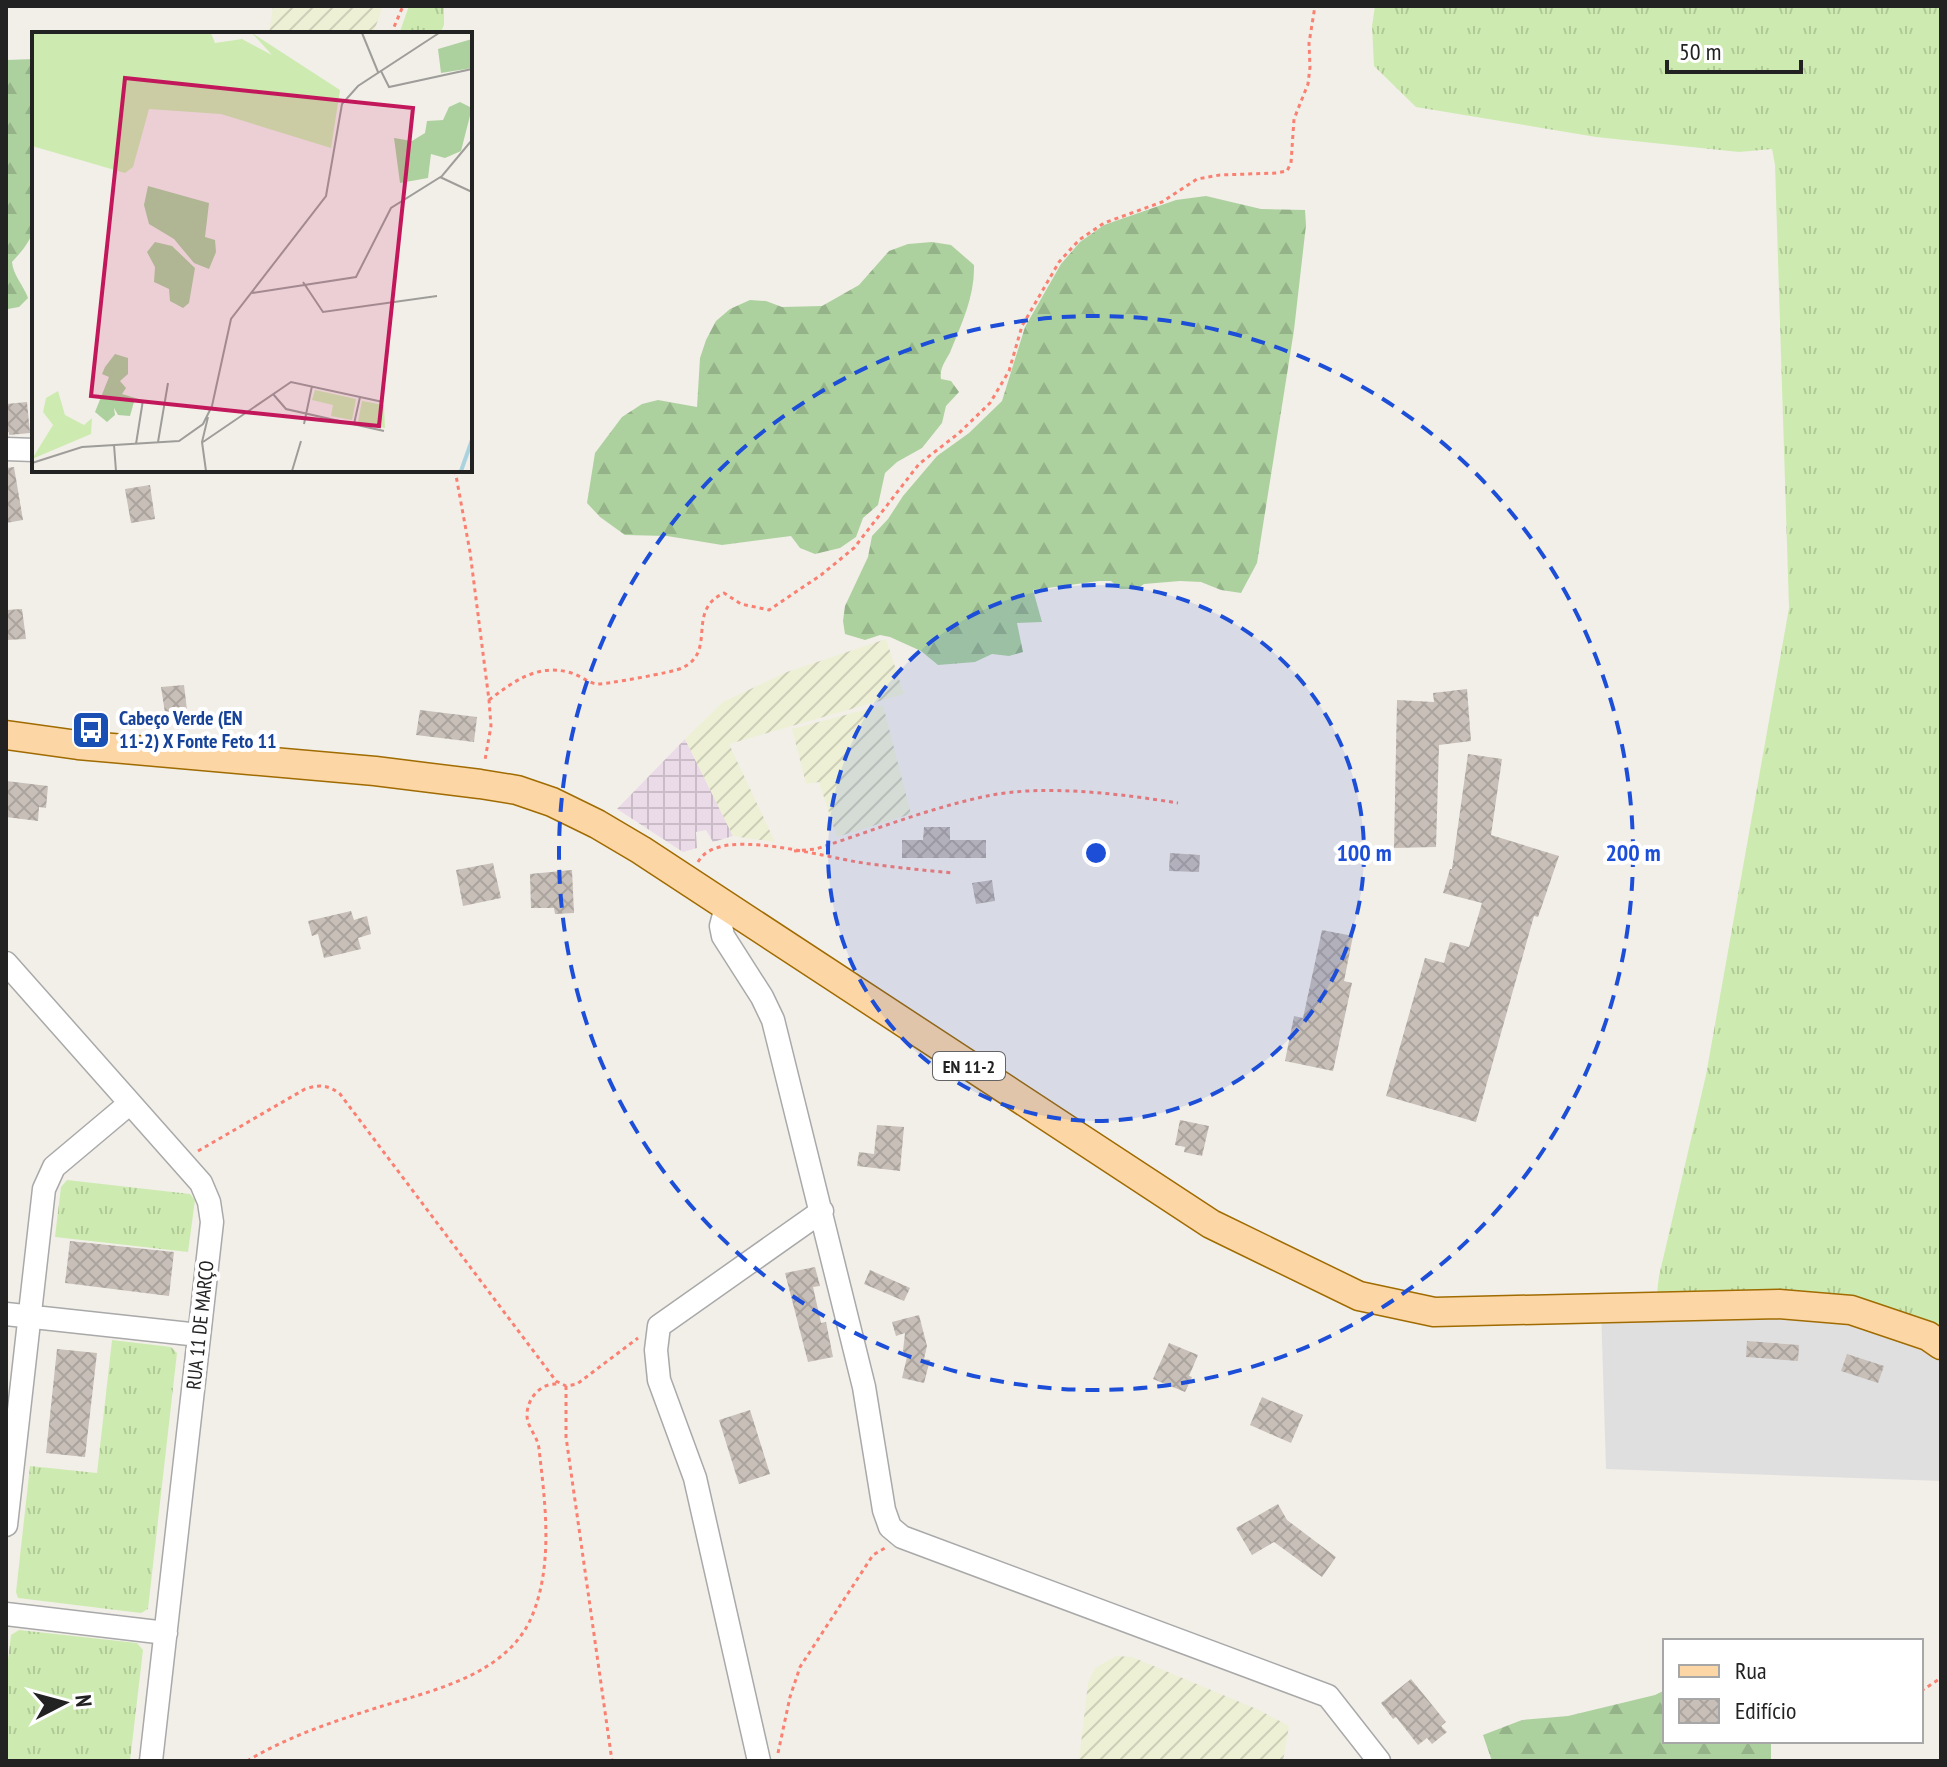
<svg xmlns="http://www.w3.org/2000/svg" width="1947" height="1767" font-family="'PT Sans Narrow',sans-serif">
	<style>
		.residential { fill: #e0dfdf }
		.industrial { fill: url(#industrial-grid) }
		.farmland { fill: url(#farmland-furrows) }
		.grass { fill: url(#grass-tufts) }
		.forest { fill: url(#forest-firs) }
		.building { fill: url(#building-cross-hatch) }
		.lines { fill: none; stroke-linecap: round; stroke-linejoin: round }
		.minor-casing { stroke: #a9a9a9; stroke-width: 25 }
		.major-casing { stroke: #a06b00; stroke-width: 31 }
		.path { stroke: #fa8072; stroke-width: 3; stroke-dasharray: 4 4; stroke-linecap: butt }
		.minor { stroke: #fff; stroke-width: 22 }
		.major { stroke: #fcd6a4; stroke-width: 28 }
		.ring { fill: none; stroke: #1d4ed8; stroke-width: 4; stroke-dasharray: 14 10 }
		.labels { text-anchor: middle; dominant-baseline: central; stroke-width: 8; stroke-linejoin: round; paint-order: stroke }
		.shield { fill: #fff; stroke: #646464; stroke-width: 2 }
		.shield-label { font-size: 18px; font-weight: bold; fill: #222 }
		.transit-label { font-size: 20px; font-weight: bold; fill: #164399; stroke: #fff; text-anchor: start }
		.street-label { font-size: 20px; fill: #222; stroke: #fff }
		.inset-river { fill: none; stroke: #aad3df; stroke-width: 4 }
		.inset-road { fill: none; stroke: #9f9d99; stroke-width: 2 }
		.view { fill: #c2185b; fill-opacity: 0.15; stroke: #c2185b; stroke-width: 4 }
		.inset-edge { fill: none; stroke: #222; stroke-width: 4 }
		.centre { fill: #1d4ed8; stroke: #fff; stroke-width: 4 }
		.ring-label { font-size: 24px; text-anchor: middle; font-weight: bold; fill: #1d4ed8; stroke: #fff; stroke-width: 8; stroke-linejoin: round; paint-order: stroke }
	</style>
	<defs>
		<pattern id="industrial-grid" width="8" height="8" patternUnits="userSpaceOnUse" patternTransform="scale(2)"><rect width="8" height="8" fill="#ebdbe8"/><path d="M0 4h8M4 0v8" fill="none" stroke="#c9bcc7"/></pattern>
		<pattern id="farmland-furrows" width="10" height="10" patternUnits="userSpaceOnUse" patternTransform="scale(2)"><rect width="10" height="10" fill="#eef0d5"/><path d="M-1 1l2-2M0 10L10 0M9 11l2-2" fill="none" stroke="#ccceb7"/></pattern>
		<pattern id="grass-tufts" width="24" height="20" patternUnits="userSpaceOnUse" patternTransform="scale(2)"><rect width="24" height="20" fill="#cdebb0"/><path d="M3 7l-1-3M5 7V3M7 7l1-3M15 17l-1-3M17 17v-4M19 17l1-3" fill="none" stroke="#b0c997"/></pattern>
		<pattern id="forest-firs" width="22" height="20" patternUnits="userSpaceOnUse" patternTransform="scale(2)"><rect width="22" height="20" fill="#add19e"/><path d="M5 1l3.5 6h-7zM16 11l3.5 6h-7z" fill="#95b388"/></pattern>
		<pattern id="building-cross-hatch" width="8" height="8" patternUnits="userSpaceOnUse" patternTransform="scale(2)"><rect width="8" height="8" fill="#c7bfb8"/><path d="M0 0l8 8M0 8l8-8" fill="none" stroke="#aba49e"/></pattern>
	</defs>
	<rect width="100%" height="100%" fill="#f2efe9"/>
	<path class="residential" d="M 1779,1304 L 1941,1329 L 1941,1481 L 1606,1469 L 1601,1308 Z"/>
	<path class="industrial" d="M 685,739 L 733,836 L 713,842 L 706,830 L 696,832 L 697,848 L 683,852 L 617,809 Z"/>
	<path class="farmland" d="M 273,6 L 383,6 L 373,34 L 269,34 Z
		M 886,639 L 904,694 L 729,744 L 775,842 L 733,836 L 685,739 L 723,702 L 787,672 Z
		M 883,705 L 911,814 L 837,837 L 819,782 L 806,784 L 792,729 Z
		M 1116,1656 L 1132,1657 L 1259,1710 L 1289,1726 L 1283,1761 L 1079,1761 L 1088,1683 L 1095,1668 Z"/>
	<path class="grass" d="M 409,6 L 444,6 L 444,25 L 440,34 L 399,34 Z
		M 1375,6 L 1941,6 L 1941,1328 L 1769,1290 L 1657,1293 L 1659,1276 L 1706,1075 L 1789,608 L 1775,165 L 1772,149 L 1739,152 L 1596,137 L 1416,107 L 1374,66 L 1372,26 Z
		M 67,1180 L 190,1194 L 195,1200 L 188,1252 L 55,1237 L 61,1187 Z
		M 112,1340 L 171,1347 L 177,1353 L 148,1609 L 141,1613 L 18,1598 L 16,1592 L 30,1466 L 97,1473 Z
		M 19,1630 L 137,1643 L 143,1650 L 130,1761 L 6,1761 L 6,1677 L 11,1635 Z"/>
	<path class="forest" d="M 34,59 L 34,187 L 30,186 C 30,196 32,202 34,211 C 38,233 25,248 12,262 C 13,275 24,286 28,298 L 19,307 L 8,309 L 6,307 L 6,60 Z
		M 1206,196 L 1261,209 L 1305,210 L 1306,225 L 1294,330 L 1257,563 L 1241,593 L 1221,590 L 1201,582 L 1180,581 L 1144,584 L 1137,589 L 1120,589 L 1111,581 L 1099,581 L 1033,590 L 1042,622 L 1017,623 L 1023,652 L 1009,656 L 992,654 L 975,662 L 938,665 L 921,651 L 890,637 L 880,635 L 865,640 L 845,634 L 843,621 L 845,606 L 868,557 L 872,536 L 888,519 L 903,496 L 937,456 L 969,433 L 1002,401 L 1025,327 L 1061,264 L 1080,242 L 1104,225 L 1176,200 Z
		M 932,242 L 951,245 L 974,265 C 975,295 962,323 951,350 C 947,360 939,367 941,379 L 951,381 L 959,392 L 946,406 L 942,423 L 922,448 L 897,462 L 885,473 L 878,505 L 863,518 L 856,537 L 840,548 L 815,554 L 800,548 L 791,536 L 722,545 L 667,536 L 625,535 L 600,517 L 587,503 L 595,453 L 622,417 L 642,404 L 658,400 L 697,407 L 700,358 L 706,340 L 716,321 L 730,309 L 750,300 L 766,301 L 782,307 L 822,306 L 859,285 L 889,251 L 908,244 Z
		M 1665,1690 L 1665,1741 L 1771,1741 L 1771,1760 L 1492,1761 L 1483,1735 L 1522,1720 L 1568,1716 L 1655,1695 Z"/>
	<path class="building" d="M 27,402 L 30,433 L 9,435 L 9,432 L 6,433 L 6,404 Z
		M 14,467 L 23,520 L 6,523 L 6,468 Z
		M 150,485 L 155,519 L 131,523 L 125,489 Z
		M 22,609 L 26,639 L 6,640 L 6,610 Z
		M 184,685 L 187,710 L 165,713 L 161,687 Z
		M 1467,689 L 1471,741 L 1439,745 L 1436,847 L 1394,848 L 1397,700 L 1434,702 L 1433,693 Z
		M 420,710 L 477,717 L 474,742 L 416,735 Z
		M 1468,754 L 1502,759 L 1491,835 L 1559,856 L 1538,917 L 1534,916 L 1476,1122 L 1386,1096 L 1425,958 L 1444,963 L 1450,942 L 1469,947 L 1482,903 L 1443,893 L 1450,869 L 1452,869 Z
		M 6,781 L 48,786 L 46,808 L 39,807 L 38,821 L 6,817 Z
		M 924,827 L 950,827 L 950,840 L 986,840 L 986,858 L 902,858 L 902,840 L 923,840 Z
		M 1170,853 L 1200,855 L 1199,872 L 1169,871 Z
		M 493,863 L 501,898 L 463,906 L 456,870 Z
		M 572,870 L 574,913 L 555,914 L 554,908 L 531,908 L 530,874 Z
		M 992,880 L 995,901 L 976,904 L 972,883 Z
		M 351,911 L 354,920 L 367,916 L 371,934 L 358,938 L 361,949 L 324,958 L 318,934 L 312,936 L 308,921 Z
		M 1322,930 L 1353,936 L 1344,981 L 1352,983 L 1333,1071 L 1285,1061 L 1294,1016 L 1303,1018 Z
		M 1180,1120 L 1209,1126 L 1202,1156 L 1184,1152 L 1185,1147 L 1175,1145 Z
		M 877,1125 L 904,1127 L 900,1171 L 857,1166 L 859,1152 L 874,1154 Z
		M 70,1241 L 174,1252 L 169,1296 L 65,1283 Z
		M 815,1267 L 820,1286 L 813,1287 L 821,1323 L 826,1322 L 833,1357 L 808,1362 L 785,1273 Z
		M 870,1270 L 910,1288 L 904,1301 L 864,1284 Z
		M 919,1315 L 927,1346 L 924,1359 L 930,1360 L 924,1383 L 902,1378 L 907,1357 L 903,1351 L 905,1333 L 896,1336 L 892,1322 Z
		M 1747,1341 L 1799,1345 L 1798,1361 L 1746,1357 Z
		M 1169,1343 L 1198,1355 L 1189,1376 L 1192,1377 L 1185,1392 L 1153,1379 Z
		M 57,1349 L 97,1353 L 85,1457 L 46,1453 Z
		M 1847,1354 L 1884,1366 L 1878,1383 L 1841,1371 Z
		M 1262,1397 L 1303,1415 L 1291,1443 L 1250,1425 Z
		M 750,1410 L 770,1474 L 739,1484 L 719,1420 Z
		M 1278,1504 L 1287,1520 L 1336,1557 L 1322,1577 L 1274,1542 L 1252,1555 L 1236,1528 Z
		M 1411,1679 L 1446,1722 L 1441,1726 L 1447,1732 L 1432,1744 L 1427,1738 L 1418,1745 L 1396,1717 L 1393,1719 L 1381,1703 Z"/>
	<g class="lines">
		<defs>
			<path id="minor" d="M 6,449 L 34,450
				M 726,907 L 721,926 L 723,936 L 762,997 L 773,1020 L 864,1387 L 884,1510 L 890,1527 L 902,1537 L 1328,1696 L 1379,1761
				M 6,963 L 201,1183 L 209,1202 L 212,1222 L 151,1761
				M 6,1314 L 199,1335
				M 6,1525 L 44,1189 L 54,1167 L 129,1104
				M 6,1614 L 166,1633
				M 759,1761 L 695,1478 L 659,1380 L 656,1350 L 659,1326 L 822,1211"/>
			<path id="major" d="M 6,735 L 78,745 L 375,771 L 480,784 L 517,790 L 552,802 L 597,824 L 641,850 L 1211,1224 L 1359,1296 L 1434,1312 L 1779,1304 L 1851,1310 L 1928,1336 L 1941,1345"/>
		</defs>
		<use href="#minor" class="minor-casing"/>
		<use href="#major" class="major-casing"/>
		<path class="path" d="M 391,34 L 403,6
			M 455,470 L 470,552 L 489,700 L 491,726 L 485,760
			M 489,700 C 513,682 536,664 568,672 C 578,674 587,682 596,684 C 603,685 675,672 682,668 C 718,651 685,611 724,593 L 741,604 L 769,610 L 821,575 L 854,548 L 919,464 L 959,433 L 990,403 L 1009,371 L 1022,326 L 1059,262 L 1079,240 L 1104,223 L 1162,202 L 1197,179 L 1220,175 L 1276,173 L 1287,171 L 1291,163 L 1294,119 L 1308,84 L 1310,67 L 1309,43 L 1315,6
			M 794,851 L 816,849 C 872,831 929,808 987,796 C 1043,784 1122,794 1178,803
			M 698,862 C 704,851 716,847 729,845 C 765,841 820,855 857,862 C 889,867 922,870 954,873
			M 198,1151 L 305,1089 C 319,1084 329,1085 340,1094 L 556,1381 L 566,1386 L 577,1384 L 638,1338
			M 566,1386 L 566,1437 L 612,1761
			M 1921,1691 L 1941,1678
			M 778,1753 L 790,1697 L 800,1667 L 873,1555 L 885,1548
			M 247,1761 C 287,1737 332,1722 376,1708 C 433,1690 511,1675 534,1611 C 553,1560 545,1501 539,1449 C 538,1436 527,1428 527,1415 C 527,1398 541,1383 557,1384"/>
		<use href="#minor" class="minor"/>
		<use href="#major" class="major"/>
	</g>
	<circle cx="1096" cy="853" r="268" fill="#1d4ed8" fill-opacity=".12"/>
	<g class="ring">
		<circle cx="1096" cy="853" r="268"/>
		<circle cx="1096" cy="853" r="537"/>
	</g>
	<defs>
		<symbol id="bus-square" viewBox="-11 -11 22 22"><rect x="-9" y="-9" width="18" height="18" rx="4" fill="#1a4fb4" stroke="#fff"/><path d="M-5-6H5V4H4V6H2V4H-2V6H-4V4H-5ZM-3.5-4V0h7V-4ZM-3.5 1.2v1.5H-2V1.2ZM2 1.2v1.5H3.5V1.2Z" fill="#fff"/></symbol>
	</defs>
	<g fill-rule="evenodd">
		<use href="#bus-square" x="69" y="708" width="44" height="44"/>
	</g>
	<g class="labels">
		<rect class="shield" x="933" y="1052" width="72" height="28" rx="6"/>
		<g class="shield-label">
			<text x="969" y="1066">EN 11-2</text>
		</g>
		<g class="transit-label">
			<text x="119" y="718">Cabeço Verde (EN<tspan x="119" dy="23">11-2) X Fonte Feto 11</tspan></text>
		</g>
		<g class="street-label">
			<text transform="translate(200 1325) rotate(-84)">RUA 11 DE MARÇO</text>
		</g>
	</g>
	<g transform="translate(32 32)">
		<rect width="440" height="440" fill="#f2efe9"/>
		<path d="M 0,1 L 179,1 L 183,11 L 210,7 L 240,23 L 220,1 L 308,58 L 299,116 L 189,82 L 117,77 L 101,135 L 93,141 L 0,114 ZM 283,358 L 324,367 L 320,388 L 299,384 L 301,373 L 280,368 ZM 26,359 L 33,383 L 52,393 L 60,386 L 59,402 L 0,427 L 21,393 L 11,380 L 14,366 ZM 330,369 L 352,373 L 353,396 L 326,390 Z" fill="#cdebb0"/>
		<path d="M 440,7 L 440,36 L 409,41 L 406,17 ZM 428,70 L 440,76 L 429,119 L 413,126 L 399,122 L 396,146 L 368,151 L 362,106 L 380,109 L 393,101 L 395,89 L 411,88 L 417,75 ZM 116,154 L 177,171 L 173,205 L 183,208 L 184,220 L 177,237 L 162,231 L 142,207 L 117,192 L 112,173 ZM 123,210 L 140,214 L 163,236 L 157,271 L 151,276 L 138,269 L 137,257 L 122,250 L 123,235 L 115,220 ZM 83,322 L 96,326 L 96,342 L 88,349 L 94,356 L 90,362 L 110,368 L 102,370 L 98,384 L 86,383 L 82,376 L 83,383 L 75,390 L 63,380 L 77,345 L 70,342 L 73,335 Z" fill="#add19e"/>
		<path class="inset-river" d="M 429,439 L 440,408"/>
		<path class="inset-road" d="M 330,1 L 346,40M 349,39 L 357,55 L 440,37M 408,145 L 440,160M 271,250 L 291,280 L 405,264M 220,261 L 324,245 L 359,176 L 410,144 L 440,108M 241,362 L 254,377 L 352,399M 272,392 L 280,354M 322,392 L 328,365M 126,410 L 136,351M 171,410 L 259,350 L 351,370M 104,412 L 111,368M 82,413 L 84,439M 0,431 L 50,415 L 147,409 L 171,392 L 180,374 L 199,287 L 294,164 L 310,72 L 326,54 L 407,1M 174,439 L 170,410 L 176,385M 260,439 L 269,409"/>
		<path class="view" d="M 93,46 L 381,76 L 347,394 L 59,364 Z"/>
		<rect width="440" height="440" class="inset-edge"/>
	</g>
	<circle cx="1096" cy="853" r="12" class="centre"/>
	<g class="ring-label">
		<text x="1364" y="861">100 m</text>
		<text x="1633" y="861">200 m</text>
	</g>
	<rect width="1947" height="1767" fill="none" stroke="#222222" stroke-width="16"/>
	<rect x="1663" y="1639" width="260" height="104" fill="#ffffff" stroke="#a7a7a7" stroke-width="2"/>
	<rect x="1679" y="1665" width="40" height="12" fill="#fcd6a4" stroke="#a7a7a7" stroke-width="2"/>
	<text x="1735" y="1679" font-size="24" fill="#222222">Rua</text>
	<rect x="1679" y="1699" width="40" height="24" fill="url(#building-cross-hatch)" stroke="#a7a7a7" stroke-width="2"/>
	<text x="1735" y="1719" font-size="24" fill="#222222">Edifício</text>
	<g transform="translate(64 1703) rotate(84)" stroke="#ffffff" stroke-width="6" paint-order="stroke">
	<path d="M0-6L14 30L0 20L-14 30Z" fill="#222222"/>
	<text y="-12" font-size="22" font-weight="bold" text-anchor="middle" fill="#222222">N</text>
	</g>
	<path d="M1667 60v12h134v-12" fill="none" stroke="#222222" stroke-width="4"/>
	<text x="1679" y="60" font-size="24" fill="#222222" stroke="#ffffff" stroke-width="6" paint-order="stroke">50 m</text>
</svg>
